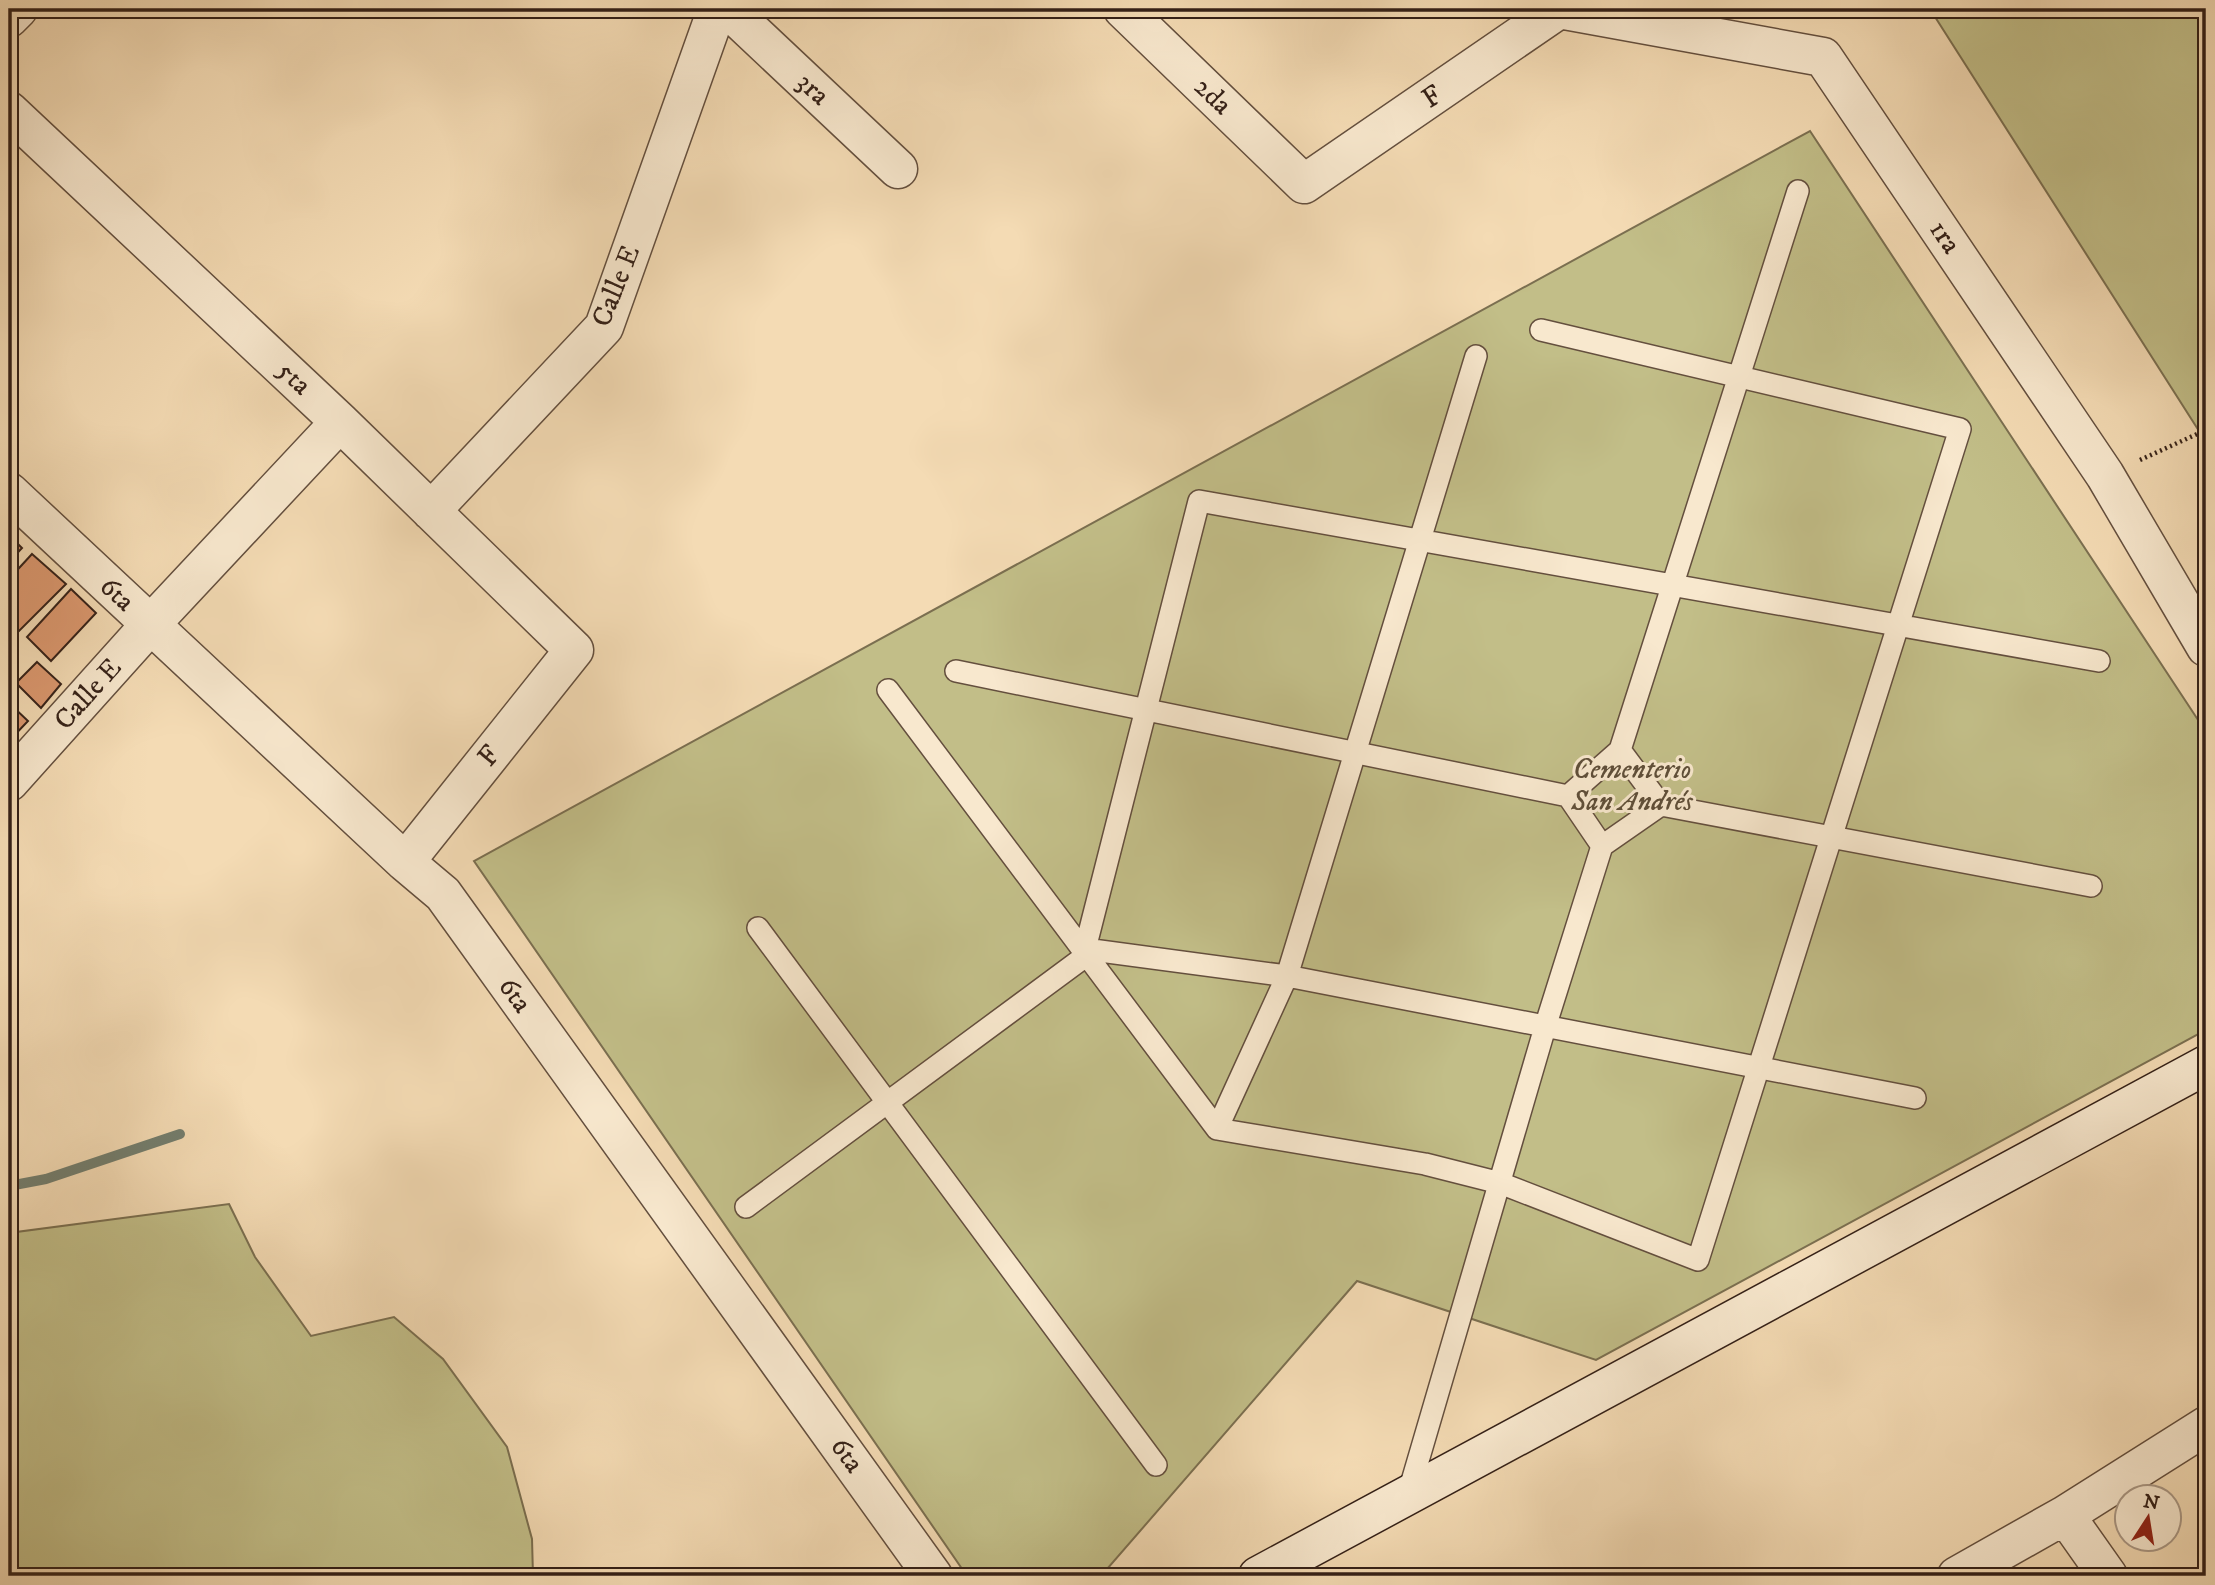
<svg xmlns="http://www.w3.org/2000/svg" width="2215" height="1585" font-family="'IM FELL DW Pica',serif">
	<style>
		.green { fill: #c2be88; stroke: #7b6f50; stroke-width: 2 }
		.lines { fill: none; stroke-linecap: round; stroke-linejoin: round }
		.stream { stroke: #737e6e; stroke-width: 10 }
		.building { fill: #dc986f; stroke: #342017; stroke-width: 2 }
		.lane-casing { stroke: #644f3e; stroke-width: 24 }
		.street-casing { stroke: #644f3e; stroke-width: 41 }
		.secondary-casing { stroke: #342017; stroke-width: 41 }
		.path { stroke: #342017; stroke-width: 4.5; stroke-dasharray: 2 3.5; stroke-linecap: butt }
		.lane { stroke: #f8e8ce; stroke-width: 21 }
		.street { stroke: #f8e8ce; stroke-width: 38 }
		.secondary { stroke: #f8e8ce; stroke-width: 38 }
		.labels { text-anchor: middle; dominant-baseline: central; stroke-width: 6; stroke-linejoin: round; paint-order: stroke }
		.street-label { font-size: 28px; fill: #342017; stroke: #f8e8ce }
		.park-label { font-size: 28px; font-style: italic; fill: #5f4f39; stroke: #f8e8ce }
	</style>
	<rect width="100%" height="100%" fill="#f4dbb4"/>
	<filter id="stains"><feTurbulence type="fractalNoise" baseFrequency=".00286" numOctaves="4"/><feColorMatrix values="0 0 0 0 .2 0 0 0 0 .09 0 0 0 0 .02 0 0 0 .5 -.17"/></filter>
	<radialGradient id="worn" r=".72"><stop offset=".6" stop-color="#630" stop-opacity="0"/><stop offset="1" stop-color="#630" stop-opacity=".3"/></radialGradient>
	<path class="green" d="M 1930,9 L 2206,9 L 2206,443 L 2206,442 Z
		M 1810,131 L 2206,732 L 2206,1030 L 1596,1360 L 1357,1281 L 1101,1576 L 967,1576 L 474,861 Z
		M 229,1204 L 255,1257 L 311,1336 L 394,1317 L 443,1359 L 507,1447 L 532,1539 L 533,1576 L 9,1576 L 9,1233 Z"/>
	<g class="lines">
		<path class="stream" d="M 9,1186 L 46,1179 L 180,1134"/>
	</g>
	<path class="building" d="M 9,535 L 22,548 L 9,562 Z
		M 32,554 L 66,584 L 15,635 L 9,630 L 9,579 Z
		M 71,589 L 96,613 L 51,661 L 27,637 Z
		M 37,662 L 61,684 L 41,708 L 16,683 Z
		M 9,703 L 28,721 L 9,741 Z"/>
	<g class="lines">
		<defs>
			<path id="lane" d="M 956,671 L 1568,796 L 1602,846
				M 888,690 L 1217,1129 L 1425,1164 L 1500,1183 L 1698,1260 L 1960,429 L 1541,330
				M 1620,750 L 1661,805
				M 1568,796 L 1620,750 L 1798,191
				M 758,928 L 1156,1465
				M 1915,1098 L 1287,976 L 1085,949 L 1199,501 L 2099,661
				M 1217,1129 L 1287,976 L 1476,356
				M 746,1207 L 1087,955
				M 1408,1495 L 1546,1024 L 1602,846 L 1661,805 L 2091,886"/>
			<path id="street" d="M 728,9 L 898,169
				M 1123,9 L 1304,184 L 1559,9
				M 1559,9 L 1823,57 L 2105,475 L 2206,647
				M 9,18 L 18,9
				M 9,111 L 340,422 L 574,650 L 405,862
				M 9,492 L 405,862 L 443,894 L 933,1576
				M 431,511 L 604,327 L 717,9
				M 9,782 L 150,625 L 340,422
				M 2065,1515 L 2108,1576
				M 1957,1576 L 2065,1515 L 2206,1426"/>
			<path id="secondary" d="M 1258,1576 L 2206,1065"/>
		</defs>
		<use href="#lane" class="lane-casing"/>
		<use href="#street" class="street-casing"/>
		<use href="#secondary" class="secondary-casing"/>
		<path class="path" d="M 2140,460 L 2206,430"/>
		<use href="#lane" class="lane"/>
		<use href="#street" class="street"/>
		<use href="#secondary" class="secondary"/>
	</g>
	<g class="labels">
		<g class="street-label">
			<text transform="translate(813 89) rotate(43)">3ra</text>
			<text transform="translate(1213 96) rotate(44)">2da</text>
			<text transform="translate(1432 97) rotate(-34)">F</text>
			<text transform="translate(1945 237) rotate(56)">1ra</text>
			<text transform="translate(616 286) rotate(-68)">Calle E</text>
			<text transform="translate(294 378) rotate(43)">5ta</text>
			<text transform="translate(117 594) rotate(43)">6ta</text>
			<text transform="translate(88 694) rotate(-48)">Calle E</text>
			<text transform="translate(489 756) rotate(-51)">F</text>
			<text transform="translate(515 995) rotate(54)">6ta</text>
			<text transform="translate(847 1455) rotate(54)">6ta</text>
		</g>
		<g class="park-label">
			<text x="1632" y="769">Cementerio<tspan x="1632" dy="32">San Andrés</tspan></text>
		</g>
	</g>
	<rect width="2215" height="1585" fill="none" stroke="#f4dbb4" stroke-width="35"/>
	<rect x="10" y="10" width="2194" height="1564" fill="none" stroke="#342017" stroke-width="3.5"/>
	<rect x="18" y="18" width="2180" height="1550" fill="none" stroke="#342017" stroke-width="2"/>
	<g transform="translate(2148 1518) rotate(12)"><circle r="33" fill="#f8e8ce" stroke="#aa9885" stroke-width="2"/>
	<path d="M0-5L12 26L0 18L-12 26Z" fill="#8f2418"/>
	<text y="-10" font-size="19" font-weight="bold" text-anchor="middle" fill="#342017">N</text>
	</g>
	<rect width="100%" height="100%" filter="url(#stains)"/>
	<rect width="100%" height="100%" fill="url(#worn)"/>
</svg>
